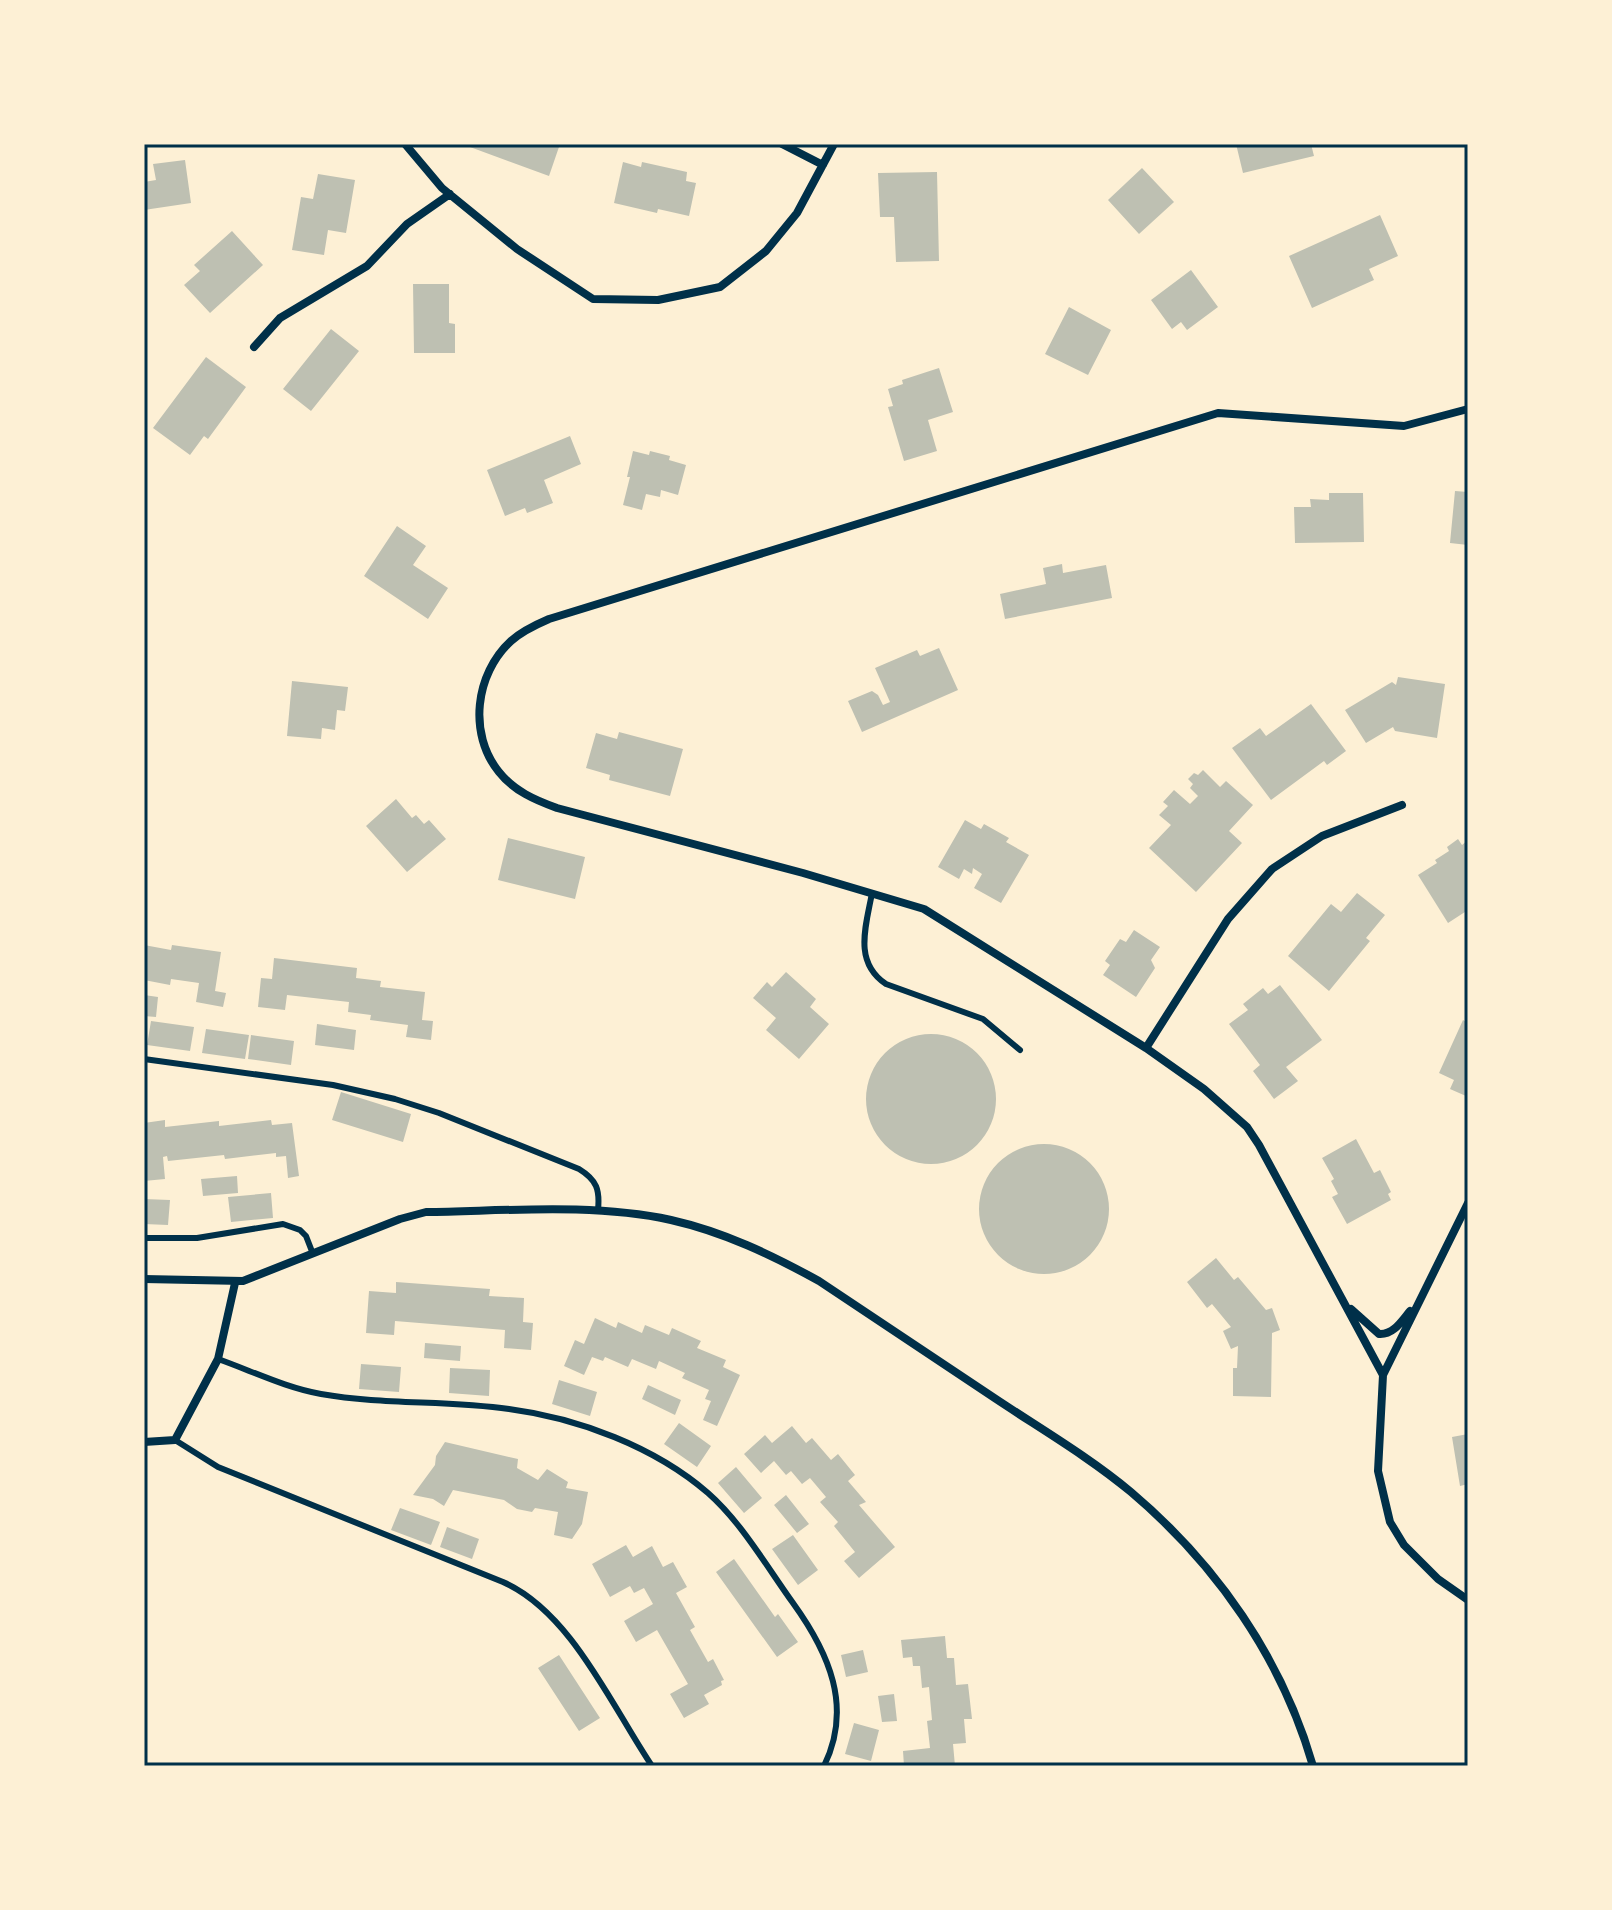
<svg xmlns="http://www.w3.org/2000/svg" width="1612" height="1910" font-family="'PT Sans Narrow',sans-serif">
	<style>
		.building { fill: #bec0b2 }
		.lines { fill: none; stroke-linecap: round; stroke-linejoin: round }
		.service { stroke: #003049; stroke-width: 6 }
		.minor { stroke: #003049; stroke-width: 8 }
		.neatline { fill: none; stroke: #003049; stroke-width: 3 }
	</style>
	<rect width="100%" height="100%" fill="#fdf0d5"/>
	<path class="building" d="M 471,144 L 560,144 L 549,176 L 470,147 Z
		M 1236,144 L 1311,144 L 1314,156 L 1243,173 Z
		M 185,160 L 191,203 L 144,210 L 144,182 L 156,180 L 153,164 Z
		M 623,162 L 641,167 L 642,162 L 687,172 L 686,181 L 696,183 L 689,216 L 658,209 L 657,213 L 614,203 Z
		M 1142,168 L 1174,202 L 1139,234 L 1108,200 Z
		M 937,172 L 939,261 L 896,262 L 894,217 L 880,217 L 878,173 Z
		M 318,174 L 355,180 L 346,233 L 328,230 L 324,255 L 292,250 L 301,197 L 313,199 Z
		M 1380,215 L 1398,256 L 1369,269 L 1374,280 L 1312,308 L 1289,256 Z
		M 232,231 L 263,265 L 210,313 L 184,285 L 200,271 L 194,265 Z
		M 1191,270 L 1218,307 L 1187,330 L 1181,322 L 1172,329 L 1151,300 Z
		M 413,284 L 449,284 L 449,323 L 455,324 L 455,353 L 414,353 Z
		M 1069,307 L 1111,330 L 1088,375 L 1045,354 Z
		M 331,329 L 359,351 L 311,411 L 283,389 Z
		M 206,357 L 246,387 L 208,439 L 204,436 L 190,455 L 153,428 Z
		M 939,368 L 953,412 L 928,420 L 937,451 L 904,461 L 888,407 L 893,406 L 888,389 L 903,384 L 902,380 Z
		M 570,436 L 581,464 L 544,480 L 553,503 L 527,513 L 525,508 L 505,516 L 487,470 Z
		M 633,451 L 649,455 L 650,451 L 670,456 L 669,460 L 686,465 L 678,495 L 661,490 L 660,497 L 646,494 L 642,510 L 623,505 L 630,477 L 627,477 Z
		M 1455,491 L 1468,492 L 1468,545 L 1450,543 Z
		M 1329,493 L 1363,493 L 1364,542 L 1295,543 L 1294,507 L 1311,507 L 1310,499 L 1329,500 Z
		M 397,526 L 426,546 L 413,565 L 448,588 L 428,619 L 364,576 Z
		M 1062,564 L 1063,573 L 1106,565 L 1112,598 L 1005,619 L 1000,594 L 1046,584 L 1043,568 Z
		M 939,648 L 958,690 L 862,732 L 848,701 L 872,691 L 878,695 L 883,705 L 890,702 L 875,668 L 917,650 L 920,656 Z
		M 1398,677 L 1445,684 L 1437,738 L 1395,731 L 1393,727 L 1366,743 L 1345,710 L 1392,682 L 1396,685 Z
		M 292,681 L 348,687 L 345,711 L 337,710 L 335,730 L 322,728 L 321,739 L 287,736 Z
		M 1311,704 L 1346,751 L 1327,765 L 1324,761 L 1271,800 L 1232,748 L 1260,728 L 1266,736 Z
		M 619,732 L 683,749 L 670,796 L 609,780 L 610,775 L 586,768 L 596,733 L 617,739 Z
		M 1203,770 L 1220,787 L 1226,781 L 1253,805 L 1229,831 L 1242,843 L 1196,892 L 1149,848 L 1171,825 L 1159,815 L 1168,806 L 1163,802 L 1174,790 L 1190,804 L 1198,796 L 1190,788 L 1193,784 L 1188,779 L 1194,773 L 1198,775 Z
		M 396,799 L 412,818 L 416,815 L 424,824 L 429,820 L 446,839 L 407,872 L 366,826 Z
		M 965,820 L 981,829 L 984,824 L 1009,838 L 1006,842 L 1029,855 L 1001,903 L 974,888 L 982,874 L 973,868 L 972,874 L 964,869 L 959,879 L 938,867 Z
		M 508,838 L 585,857 L 575,899 L 498,880 Z
		M 1458,839 L 1462,845 L 1468,840 L 1468,910 L 1448,923 L 1418,875 L 1437,863 L 1435,860 L 1449,851 L 1447,847 Z
		M 1357,893 L 1385,915 L 1366,938 L 1370,941 L 1329,991 L 1288,956 L 1331,904 L 1341,912 Z
		M 1134,930 L 1160,947 L 1151,960 L 1155,968 L 1136,997 L 1103,975 L 1110,965 L 1105,961 L 1120,939 L 1126,942 Z
		M 144,945 L 171,950 L 172,945 L 221,952 L 215,991 L 226,993 L 223,1007 L 196,1002 L 199,983 L 171,979 L 170,985 L 144,980 Z
		M 274,958 L 357,968 L 356,978 L 381,981 L 380,987 L 425,992 L 422,1020 L 433,1021 L 431,1040 L 406,1037 L 408,1025 L 370,1020 L 371,1015 L 348,1012 L 349,1002 L 287,995 L 285,1010 L 258,1007 L 261,978 L 272,979 Z
		M 786,972 L 816,999 L 810,1007 L 829,1024 L 799,1059 L 766,1030 L 776,1018 L 753,998 L 767,982 L 772,987 Z
		M 1280,985 L 1322,1040 L 1286,1067 L 1298,1081 L 1274,1099 L 1253,1071 L 1260,1065 L 1229,1024 L 1248,1010 L 1243,1004 L 1263,988 L 1268,994 Z
		M 144,995 L 158,997 L 156,1017 L 144,1016 Z
		M 1463,1020 L 1468,1023 L 1468,1090 L 1466,1096 L 1450,1089 L 1454,1080 L 1439,1073 Z
		M 151,1021 L 194,1027 L 190,1051 L 147,1045 Z
		M 317,1024 L 356,1030 L 354,1050 L 315,1045 Z
		M 206,1029 L 249,1035 L 245,1059 L 202,1053 Z
		M866 1099a65 65 0 1 1 130 0a65 65 0 1 1-130 0Z
		M 251,1035 L 294,1041 L 291,1065 L 248,1059 Z
		M 341,1092 L 411,1114 L 403,1142 L 332,1120 Z
		M 165,1120 L 165,1127 L 219,1121 L 219,1126 L 271,1120 L 272,1125 L 292,1123 L 299,1176 L 288,1178 L 286,1156 L 276,1157 L 276,1153 L 225,1159 L 224,1155 L 168,1161 L 167,1156 L 163,1157 L 165,1179 L 144,1181 L 144,1123 Z
		M 1356,1139 L 1374,1173 L 1380,1170 L 1391,1192 L 1388,1194 L 1391,1200 L 1347,1224 L 1332,1197 L 1338,1194 L 1331,1181 L 1334,1179 L 1322,1158 Z
		M979 1209a65 65 0 1 1 130 0a65 65 0 1 1-130 0Z
		M 237,1176 L 238,1193 L 203,1196 L 201,1179 Z
		M 271,1193 L 273,1218 L 231,1222 L 228,1197 Z
		M 144,1199 L 170,1200 L 168,1225 L 144,1224 Z
		M 1216,1258 L 1234,1280 L 1238,1277 L 1266,1310 L 1272,1308 L 1280,1330 L 1272,1333 L 1271,1397 L 1233,1396 L 1233,1368 L 1237,1368 L 1238,1346 L 1231,1349 L 1223,1331 L 1231,1327 L 1212,1304 L 1207,1308 L 1187,1282 Z
		M 396,1282 L 490,1289 L 489,1296 L 524,1298 L 523,1322 L 533,1323 L 531,1350 L 504,1348 L 505,1330 L 395,1321 L 394,1335 L 366,1333 L 369,1291 L 396,1293 Z
		M 595,1318 L 616,1328 L 618,1322 L 642,1333 L 645,1325 L 669,1335 L 672,1328 L 701,1341 L 697,1348 L 726,1360 L 723,1367 L 740,1375 L 717,1426 L 703,1420 L 711,1401 L 705,1399 L 709,1390 L 682,1378 L 685,1373 L 659,1361 L 656,1369 L 632,1359 L 628,1367 L 605,1357 L 603,1361 L 592,1357 L 584,1375 L 564,1366 L 575,1340 L 584,1344 Z
		M 425,1343 L 461,1346 L 460,1361 L 424,1358 Z
		M 361,1364 L 401,1367 L 399,1392 L 359,1389 Z
		M 450,1368 L 490,1370 L 489,1396 L 449,1393 Z
		M 559,1380 L 597,1392 L 590,1416 L 552,1404 Z
		M 648,1385 L 681,1400 L 675,1415 L 642,1399 Z
		M 679,1423 L 711,1446 L 697,1467 L 664,1444 Z
		M 792,1426 L 806,1443 L 812,1438 L 831,1460 L 838,1454 L 855,1475 L 848,1481 L 866,1502 L 859,1505 L 895,1547 L 859,1578 L 844,1561 L 855,1552 L 834,1526 L 838,1522 L 820,1502 L 826,1497 L 810,1478 L 802,1484 L 791,1471 L 786,1475 L 774,1461 L 761,1473 L 744,1454 L 765,1435 L 772,1443 Z
		M 1468,1434 L 1468,1484 L 1460,1486 L 1452,1437 Z
		M 445,1442 L 518,1459 L 517,1468 L 538,1480 L 547,1469 L 568,1482 L 566,1488 L 588,1492 L 582,1524 L 572,1539 L 554,1535 L 558,1512 L 535,1508 L 532,1512 L 517,1509 L 504,1500 L 453,1490 L 444,1506 L 433,1499 L 413,1495 L 435,1465 L 436,1456 Z
		M 736,1467 L 762,1498 L 744,1513 L 718,1483 Z
		M 786,1495 L 809,1524 L 797,1533 L 774,1505 Z
		M 400,1508 L 440,1522 L 431,1545 L 391,1530 Z
		M 447,1527 L 479,1539 L 472,1559 L 440,1547 Z
		M 793,1535 L 818,1570 L 798,1585 L 772,1549 Z
		M 626,1545 L 633,1557 L 652,1546 L 663,1567 L 673,1562 L 687,1587 L 676,1593 L 695,1627 L 690,1630 L 708,1662 L 713,1659 L 724,1680 L 721,1681 L 722,1685 L 704,1695 L 709,1704 L 684,1718 L 670,1694 L 688,1684 L 657,1630 L 636,1642 L 624,1621 L 653,1604 L 644,1588 L 634,1593 L 630,1586 L 610,1597 L 592,1564 Z
		M 734,1559 L 775,1617 L 778,1614 L 798,1642 L 777,1657 L 716,1572 Z
		M 945,1636 L 947,1658 L 954,1658 L 956,1685 L 968,1684 L 972,1719 L 964,1719 L 966,1743 L 953,1744 L 955,1766 L 904,1766 L 903,1751 L 930,1748 L 927,1721 L 932,1720 L 929,1687 L 922,1688 L 920,1666 L 913,1666 L 912,1657 L 903,1658 L 901,1640 Z
		M 863,1650 L 868,1672 L 846,1677 L 841,1655 Z
		M 559,1655 L 600,1718 L 579,1731 L 538,1668 Z
		M 894,1694 L 897,1721 L 882,1722 L 878,1696 Z
		M 854,1723 L 879,1730 L 871,1761 L 845,1754 Z"/>
	<g class="lines">
		<path class="service" d="M 872,893 C 866,926 853,962 886,984 L 983,1019 L 1020,1050
			M 144,1059 L 333,1085 L 395,1099 L 439,1113 L 579,1169 C 597,1180 600,1190 598,1210
			M 144,1238 L 197,1238 L 283,1224 L 300,1230 L 306,1236 L 313,1254
			M 218,1359 C 252,1371 286,1388 321,1394 C 383,1405 447,1400 509,1409 C 578,1418 655,1447 708,1493 C 742,1523 767,1567 793,1603 C 829,1653 853,1707 824,1766
			M 175,1440 L 218,1467 L 503,1582 C 571,1612 611,1705 652,1766"/>
		<path class="minor" d="M 405,144 L 442,188 L 517,249 L 593,299 L 658,300 L 720,287 L 766,251 L 797,213 L 834,144
			M 782,144 L 823,165
			M 254,347 L 280,318 L 367,266 L 407,224 L 450,194
			M 1146,1048 L 1228,919 L 1272,869 L 1322,836 L 1402,805
			M 1468,1203 L 1383,1375 L 1378,1471 L 1390,1522 L 1404,1545 L 1438,1579 L 1468,1600
			M 144,1279 L 243,1281 L 400,1219 L 426,1212 C 507,1211 592,1203 671,1220 C 724,1232 772,1255 819,1281 C 878,1320 937,1360 996,1399 C 1041,1429 1089,1457 1131,1492 C 1216,1564 1282,1658 1313,1766
			M 1351,1309 L 1379,1334 C 1393,1335 1401,1322 1410,1311
			M 1383,1375 L 1259,1145 L 1247,1127 L 1204,1089 L 1146,1048 L 924,909 L 803,873 L 557,808 C 535,800 514,791 499,772 C 468,734 475,674 511,641 C 522,631 535,625 549,619 L 1218,413 L 1404,426 L 1468,409
			M 144,1442 L 175,1440 L 218,1359 L 235,1283"/>
	</g>
	<rect width="1612" height="1910" fill="none" stroke="#fdf0d5" stroke-width="292"/>
	<rect x="146" y="146" width="1320" height="1618" class="neatline"/>
</svg>
